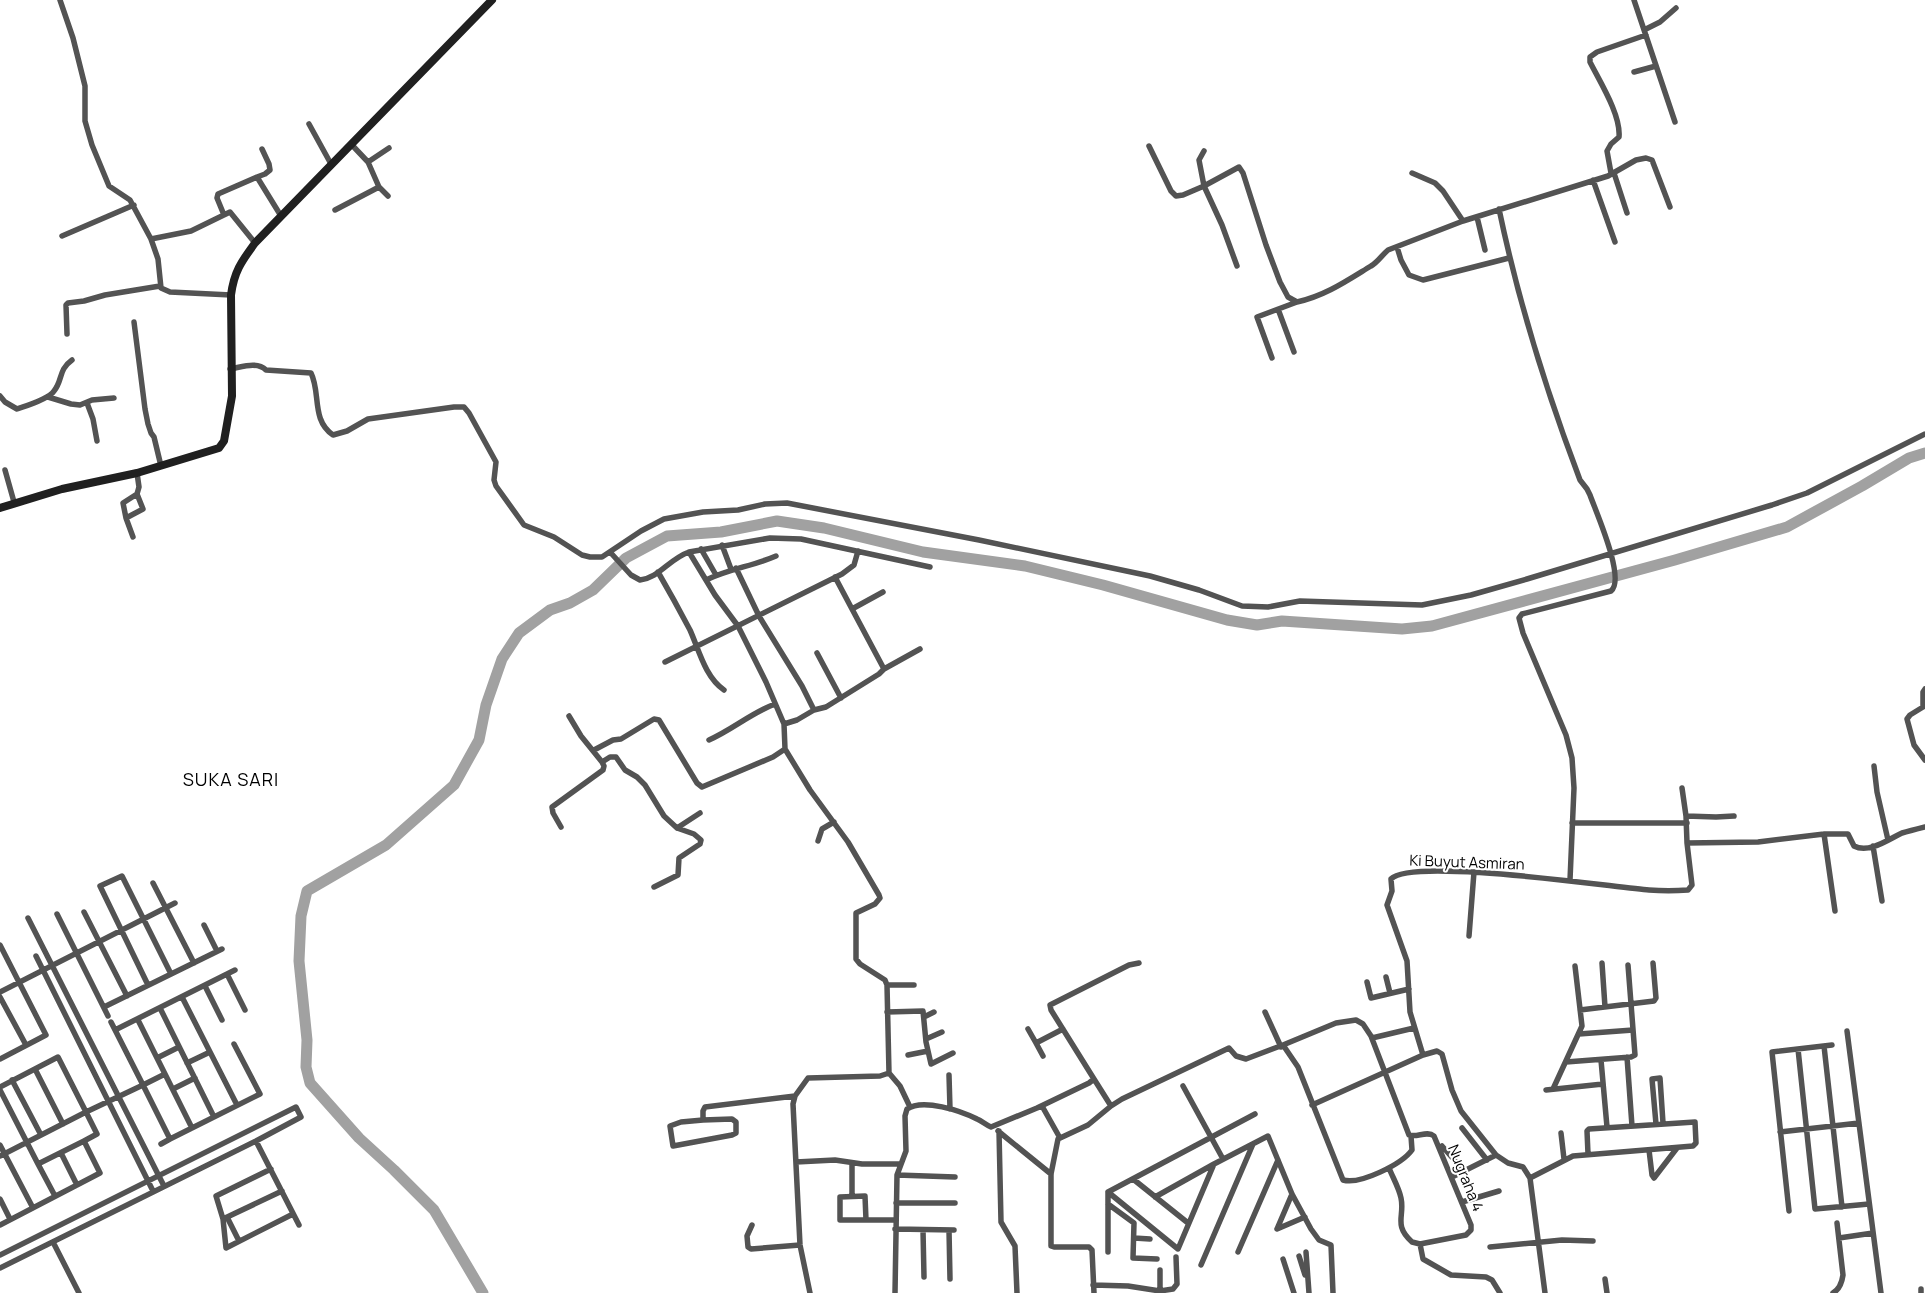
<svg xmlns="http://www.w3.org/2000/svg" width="1925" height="1293" font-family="Manrope,sans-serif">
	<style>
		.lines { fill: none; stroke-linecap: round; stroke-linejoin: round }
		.river { stroke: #a1a1a1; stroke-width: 11 }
		.street { stroke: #535353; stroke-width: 5.5 }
		.secondary { stroke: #202020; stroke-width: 8 }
		.labels { text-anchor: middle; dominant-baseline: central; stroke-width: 4; stroke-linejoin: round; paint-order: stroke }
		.street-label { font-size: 15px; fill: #000; stroke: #fff }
		.quarter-label { font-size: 18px; letter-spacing: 1px; fill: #000; stroke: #fff }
	</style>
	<rect width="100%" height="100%" fill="#fff"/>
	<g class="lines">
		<path class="river" d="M 483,1293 L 434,1210 L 394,1170 L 359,1138 L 310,1083 L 306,1067 L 307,1040 L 299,961 L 301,916 L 307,891 L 386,845 L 454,785 L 479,740 L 486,705 L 502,659 L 519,633 L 550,610 L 570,603 L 593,590 L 626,558 L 667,536 L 721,532 L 777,521 L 824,528 L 923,552 L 1025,566 L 1103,585 L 1227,620 L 1257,625 L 1282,621 L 1402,629 L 1432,626 L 1675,560 L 1787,527 L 1862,486 L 1909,458 L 1925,453"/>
		<path class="street" d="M 60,0 L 73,38 L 85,86 L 85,121 L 92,145 L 109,186 L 130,200 L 151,239 L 158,259 L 161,288 L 170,292 L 231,295
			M 1634,0 L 1675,122
			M 1644,30 L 1660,22 L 1676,8
			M 1634,72 L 1656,66
			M 309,124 L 331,164
			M 351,144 L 368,162 L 389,148
			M 1149,146 L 1171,191 L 1176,196 L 1183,195 L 1204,186 L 1199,160 L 1204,151
			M 368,162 L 379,187 L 388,196
			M 1412,173 L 1435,183 L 1443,191 L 1463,221
			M 1611,173 L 1607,151 L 1611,144 L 1619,137 C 1621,115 1600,82 1590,62 L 1590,57 L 1597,52 L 1646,35
			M 1614,173 L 1627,213
			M 257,177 L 265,174 L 270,170 L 269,164 L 262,149
			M 1593,180 L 1615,242
			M 1499,209 C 1518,300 1547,393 1580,480 L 1587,489 L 1590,495 C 1596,512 1626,579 1611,591 L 1522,614 L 1519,618 L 1523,633 L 1566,735 L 1572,758 L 1574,788 L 1570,880
			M 335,210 L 379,187
			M 224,215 L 217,198 L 218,194 L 257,177 L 281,216
			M 1477,217 L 1485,250
			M 62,236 L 134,205
			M 151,239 L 191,231 L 230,212 L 255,243
			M 1397,247 L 1401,260 L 1409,275 L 1423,280 L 1509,258
			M 1237,266 L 1222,225 L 1204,186 L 1239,167 L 1243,173 L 1266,245 L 1280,282 L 1288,297 L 1297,302 C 1325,296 1348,280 1371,266 C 1378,262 1382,255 1388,250 L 1463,221 L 1608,176 L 1636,160 L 1646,158 L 1652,160 L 1670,207
			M 1278,309 L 1294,352
			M 134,322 L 145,409 L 148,424 L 151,433 L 154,437 L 161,466
			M 67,334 L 66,305 L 68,303 L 84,301 L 105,295 L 160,286
			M 1272,358 L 1257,317 L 1297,302
			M 230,369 C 242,367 257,361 266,370 L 311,373 C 321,393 311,420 333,435 L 347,431 L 368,419 L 454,407 L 464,407 L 469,413 L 496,462 L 494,480 L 496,486 L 524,525 L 554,537 L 582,555 L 590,557 L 602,557 L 641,531 L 664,519 L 703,512 L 738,510 L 765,504 L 787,503 L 979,540 L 1150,576 L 1199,590 L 1242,606 L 1268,607 L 1300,601 L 1422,605 L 1471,595 L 1527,579 L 1772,505 L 1807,493 L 1925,434
			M 0,396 L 5,402 L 17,409 C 26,406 49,399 54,391 C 63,380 58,370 72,360
			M 48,397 L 71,404 L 80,405 L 92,400 L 114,398
			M 87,403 L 93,419 L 97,441
			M 5,470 L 14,502
			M 126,518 L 123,503 L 137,494
			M 133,537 L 126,518 L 143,509 L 137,494 L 139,487 L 137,473
			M 722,545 L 731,569
			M 701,549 L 716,575
			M 610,552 L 631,575 L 640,580 C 659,578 669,559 689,552 L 715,595 L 738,626 L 766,682 L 784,724 L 785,749 L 810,790 L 848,842 L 879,895 L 880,898 L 875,904 L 856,913 L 856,959 L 860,964 L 885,980 L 887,985 L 889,1073 L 880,1076 L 808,1078 L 795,1096 L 793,1104 L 800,1245 L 810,1293
			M 689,552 L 770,538 L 801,539 L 930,567
			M 736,568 L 759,616 L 802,686 L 814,710
			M 658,572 C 669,591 680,611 690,630 C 699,650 705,677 724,690
			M 835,577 L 852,609
			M 706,580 C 729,569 753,566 776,556
			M 883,592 L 852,609 L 884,669
			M 817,653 L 841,698
			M 665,662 L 842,574 L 854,565 L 858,551
			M 1925,689 L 1923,692 L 1923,707 L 1910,715 L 1907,719 L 1914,745 L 1925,760
			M 569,716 L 581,736 L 602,762 L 610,757 L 616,757 L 625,770 L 637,777 L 645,785 L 664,816 L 677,828 L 694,834 L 701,840 L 700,844 L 679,858 L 678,875 L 654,887
			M 784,724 L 797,720 L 814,710 L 826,707 L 879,674 L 884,669 L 920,649
			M 709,740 C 732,730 751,713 775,704
			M 594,750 L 613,740 L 621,739 L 654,719 L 659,720 L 697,783 L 702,787 L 773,757 L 785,749
			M 1874,766 L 1877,792 L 1888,840
			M 1682,788 L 1686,816
			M 1572,823 L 1687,823
			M 561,827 L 553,813 L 552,807 L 603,770 L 604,766 L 602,762
			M 677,828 L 700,813
			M 818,841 L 822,829 L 834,822
			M 1687,843 L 1758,842 L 1824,834
			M 1873,846 L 1882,901
			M 153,883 L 194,963
			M 1835,911 L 1824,834 L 1848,834 L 1854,846 C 1869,854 1889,839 1902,833 C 1909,831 1917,829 1925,827
			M 84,912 L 127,996
			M 57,914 L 108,1016
			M 28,918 L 164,1186
			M 204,925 L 217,951
			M 1469,936 L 1474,872
			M 0,945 L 46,1035 L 0,1059
			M 36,956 L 153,1191
			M 1602,963 L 1605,1007
			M 227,974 L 245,1010
			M 1386,977 L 1390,993
			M 1367,982 L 1371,998 L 1409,989
			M 148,985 L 100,886 L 122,876 L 171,974
			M 887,985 L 914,985
			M 205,986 L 222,1020
			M 0,992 L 175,903
			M 0,997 L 26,1045
			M 182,997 L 237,1105
			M 104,1007 L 222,949
			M 160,1008 L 214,1117
			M 1580,1010 L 1654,1001 L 1656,998 L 1653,963
			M 887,1012 L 923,1011 L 926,1042 L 931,1064 L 953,1053
			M 1265,1012 L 1281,1047
			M 924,1017 L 934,1012
			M 138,1020 L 165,1074 L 143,1085 L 170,1139 L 161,1144
			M 1028,1029 L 1036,1043 L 1063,1029
			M 115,1030 L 235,970
			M 1847,1031 L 1881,1293
			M 1579,1034 L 1633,1030
			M 1372,1038 L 1414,1028
			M 926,1039 L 942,1032
			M 1036,1043 L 1043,1056
			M 1283,1045 L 1336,1023 L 1356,1020 L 1363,1024 L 1371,1036 L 1409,1135 C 1417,1138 1427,1130 1434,1136 L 1471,1225 L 1471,1230 L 1466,1235 L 1420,1244 L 1423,1259 L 1451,1275 L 1486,1277 L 1492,1280 L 1500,1293
			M 1824,1046 L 1842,1207
			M 1798,1049 L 1815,1209 L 1869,1204
			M 908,1055 L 928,1051
			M 1627,1057 L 1632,1126
			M 157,1058 L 179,1047
			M 1601,1060 L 1607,1127
			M 1566,1062 L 1631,1057 L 1635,1055 L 1628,965
			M 187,1063 L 210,1052
			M 35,1069 L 63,1124
			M 889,1073 L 900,1086 L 910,1107
			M 165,1074 L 192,1128
			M 949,1075 L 950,1109
			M 1094,1079 L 1111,1106
			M 12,1080 L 41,1135
			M 1183,1086 L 1223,1159
			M 0,1087 L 58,1057 L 86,1112 L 0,1156
			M 173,1089 L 195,1078
			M 1553,1089 L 1582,1026 L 1575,966
			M 0,1090 L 38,1164
			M 1546,1090 L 1603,1084
			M 1312,1105 L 1423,1055
			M 1042,1106 L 1060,1138
			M 703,1120 L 732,1119 L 736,1122 L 736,1133 L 732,1135 L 673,1146 L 670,1126 L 681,1122 L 703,1120 L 703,1111 L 705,1107 L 795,1096
			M 1656,1124 L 1652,1079 L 1660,1078 L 1663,1123
			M 1462,1128 L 1487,1160
			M 998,1131 L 1051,1174
			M 999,1131 L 1001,1222 L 1015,1246 L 1017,1293
			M 1780,1132 L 1859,1123
			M 1561,1133 L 1564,1159
			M 170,1139 L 260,1094 L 234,1044
			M 84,1141 L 97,1134 L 86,1112 L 143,1085 L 111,1022
			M 256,1141 L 299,1225
			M 0,1145 L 33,1208
			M 1442,1146 L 1465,1172
			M 1649,1150 L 1652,1175 L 1654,1178 L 1677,1148
			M 61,1153 L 77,1185
			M 796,1162 L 835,1160 L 862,1164 L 901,1164
			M 1214,1164 L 1178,1249 L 1108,1192 L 1255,1114
			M 852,1165 L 852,1196
			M 1389,1168 C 1393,1178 1399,1188 1401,1198 C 1405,1216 1393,1225 1412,1242 L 1420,1244
			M 897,1175 L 955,1177
			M 1452,1177 L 1496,1155
			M 1530,1178 L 1573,1156 L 1693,1146 L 1696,1143 L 1695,1122 L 1589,1129 L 1587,1131 L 1588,1154
			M 1133,1179 L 1188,1223
			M 282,1191 L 223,1219 L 226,1248 L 293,1214
			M 1155,1197 L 1214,1164 L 1268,1136 L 1292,1194 L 1311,1229 L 1319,1240 L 1331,1245 L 1333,1293
			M 0,1199 L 10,1219
			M 1462,1202 L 1499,1191
			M 896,1203 L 955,1203
			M 1108,1204 L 1134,1223 L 1133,1258 L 1157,1259
			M 1789,1211 L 1772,1052 L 1832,1045
			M 227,1217 L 239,1241
			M 223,1219 L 216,1196 L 271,1169
			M 866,1220 L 865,1196 L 840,1197 L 840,1220 L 896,1220
			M 0,1225 L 100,1173 L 84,1141 L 38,1164 L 55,1196
			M 752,1225 L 747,1236 L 748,1247 L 751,1249 L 800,1245
			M 895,1229 L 954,1230
			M 1277,1229 L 1292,1194
			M 1277,1229 L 1305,1217
			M 923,1230 L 924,1277
			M 949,1230 L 950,1279
			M 1134,1238 L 1150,1239
			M 1839,1238 L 1873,1233
			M 53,1242 L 79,1293
			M 1490,1247 L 1562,1240 L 1593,1241
			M 1108,1252 L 1108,1192
			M 1238,1252 L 1278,1160
			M 1306,1252 L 1309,1293
			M 0,1255 L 296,1107 L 301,1117 L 256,1141 L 0,1268
			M 1299,1256 L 1305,1275
			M 1283,1259 L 1294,1293
			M 1201,1265 L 1253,1144
			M 1605,1279 L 1607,1293
			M 1093,1285 L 1128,1286 L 1160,1291 L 1173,1289 L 1177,1284 L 1176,1257
			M 1921,1289 L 1921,1293
			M 1160,1291 L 1160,1270
			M 895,1293 L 897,1175 L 906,1151 L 905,1116 L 907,1109 C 923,1098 961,1111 977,1119 C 982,1121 986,1125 991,1127 L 1037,1108 L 1089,1083 L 1094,1079 L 1051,1010 L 1050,1005 L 1129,965 L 1139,963
			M 1094,1293 L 1092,1250 L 1089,1247 L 1054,1247 L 1051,1246 L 1051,1174 L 1058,1139 L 1088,1125 L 1111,1106 L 1122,1099 L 1229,1048 L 1236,1056 L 1246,1059 L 1283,1045 L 1298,1067 L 1343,1180 C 1360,1185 1402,1164 1412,1150 L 1411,1136
			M 1545,1293 L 1530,1178 L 1523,1167 L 1508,1163 L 1496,1155 L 1461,1111 L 1452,1090 L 1442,1054 L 1437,1051 L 1423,1055 L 1410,1012 L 1407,961 L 1387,905 L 1392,891 L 1391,879 C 1412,857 1611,887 1649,890 C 1662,891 1675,891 1688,890 L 1692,885 L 1687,843 L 1686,816 L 1716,817 L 1734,816
			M 1833,1293 C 1840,1289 1842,1282 1843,1275 L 1837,1223"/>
		<path class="secondary" d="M 0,508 L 62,489 L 137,473 L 219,448 L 224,441 L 232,396 L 231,295 C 234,272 241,262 255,243 L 492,0"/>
	</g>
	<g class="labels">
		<g class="street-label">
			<text transform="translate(1467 862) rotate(2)">Ki Buyut Asmiran</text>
			<text transform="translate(1466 1178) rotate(68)">Nugraha 4</text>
		</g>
		<g class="quarter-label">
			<text x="231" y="779">SUKA SARI</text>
		</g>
	</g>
</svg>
